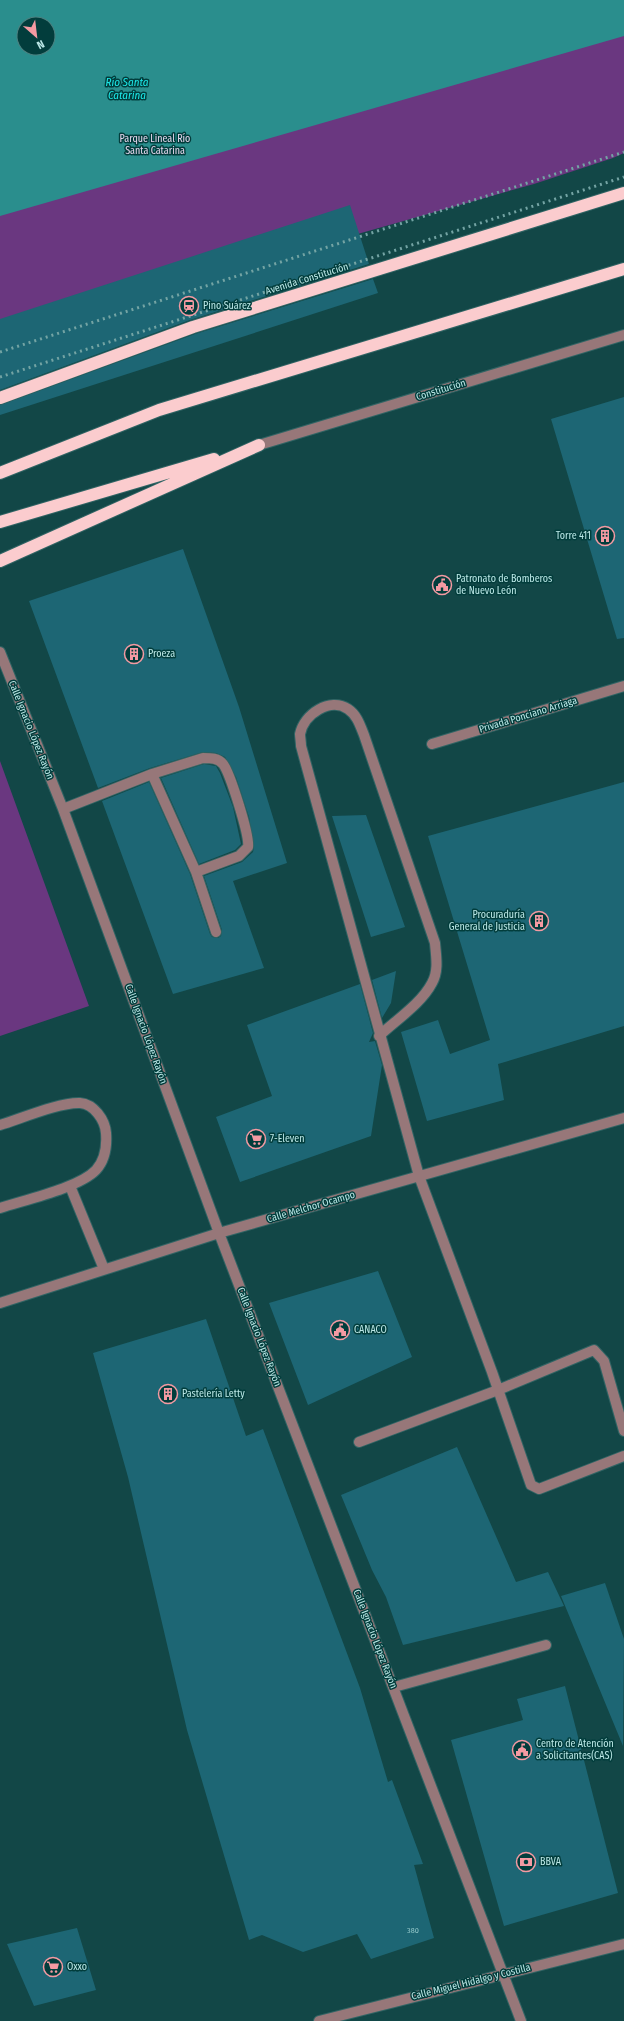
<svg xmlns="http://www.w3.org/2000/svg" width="624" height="2021" font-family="'Fira Sans Condensed',sans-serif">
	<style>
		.green { fill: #6a3780; fill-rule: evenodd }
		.water { fill: #2a8e8d; fill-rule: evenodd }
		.building { fill: #1d6674 }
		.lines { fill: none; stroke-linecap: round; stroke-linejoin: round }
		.minor-casing { stroke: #316464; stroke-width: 12 }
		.highway-casing { stroke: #316464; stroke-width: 14 }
		.minor { stroke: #977779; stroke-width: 10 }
		.highway { stroke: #fbccce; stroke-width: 12 }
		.rail { stroke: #74a4a4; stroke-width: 3; stroke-dasharray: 2 4; stroke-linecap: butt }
		.labels { text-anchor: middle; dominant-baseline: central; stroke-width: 3; stroke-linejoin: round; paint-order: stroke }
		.number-label { font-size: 8px; fill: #94c8ca }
		.park-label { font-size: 10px; fill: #e7d8ef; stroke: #023d3c }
		.street-label { font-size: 10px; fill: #bce8e7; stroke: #023d3c }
		.poi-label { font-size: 10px; fill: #bce8e7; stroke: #023d3c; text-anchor: start }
		.water-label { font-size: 11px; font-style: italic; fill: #1deae9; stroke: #023d3c }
	</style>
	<rect width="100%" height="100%" fill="#124747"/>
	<path class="green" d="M 0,0 L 624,0 L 624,153 L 613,158 L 534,184 L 340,239 L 0,347 ZM 24,24 L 48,24 L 48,48 L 24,48 Z
		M 0,761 L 89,1006 L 0,1036 Z"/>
	<path class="water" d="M 0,0 L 624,0 L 624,36 L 0,216 ZM 24,24 L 48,24 L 48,48 L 24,48 Z"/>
	<path class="building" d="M 350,205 L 369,264 L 190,320 L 0,390 L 0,319 Z
		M 373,279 L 378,293 L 0,415 L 0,405 L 195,334 Z
		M 624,397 L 624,638 L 617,639 L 551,419 Z
		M 183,549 L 239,707 L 287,863 L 233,881 L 264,968 L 173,994 L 102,801 L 149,782 L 190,874 L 210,934 L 212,937 L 218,938 L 221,936 L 222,930 L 204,876 L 242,862 L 253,852 L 254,847 L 249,817 L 236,777 L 225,757 L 216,753 L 203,752 L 150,768 L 98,788 L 29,601 Z
		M 204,764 L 216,766 L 220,773 L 233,807 L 241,844 L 235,850 L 199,864 L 161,778 Z
		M 624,782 L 624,1026 L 498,1064 L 504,1100 L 427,1121 L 401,1032 L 438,1020 L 450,1054 L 490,1040 L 428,836 Z
		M 366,815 L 405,927 L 371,937 L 332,816 Z
		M 396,971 L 391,1003 L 382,1018 L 372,980 Z
		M 360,984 L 373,1033 L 369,1042 L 375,1041 L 382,1065 L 371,1136 L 240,1182 L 216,1117 L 272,1096 L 247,1025 Z
		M 378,1271 L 412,1357 L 308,1405 L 269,1303 Z
		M 206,1319 L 246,1436 L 263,1429 L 360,1688 L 388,1782 L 392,1780 L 423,1864 L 414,1865 L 434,1938 L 371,1959 L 357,1934 L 303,1952 L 262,1935 L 249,1940 L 187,1730 L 128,1477 L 93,1353 Z
		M 457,1447 L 516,1582 L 548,1572 L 564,1606 L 403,1645 L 386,1597 L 372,1570 L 341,1495 Z
		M 605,1583 L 624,1639 L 623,1746 L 561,1596 Z
		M 565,1686 L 618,1893 L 504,1926 L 451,1740 L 523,1720 L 517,1699 Z
		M 77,1928 L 96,1990 L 34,2006 L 7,1944 Z"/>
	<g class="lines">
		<defs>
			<path id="minor" d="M 259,445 L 624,335
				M 0,652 L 63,809 L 219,1233 L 521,2021
				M 432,744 L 624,686
				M 152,774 L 196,872 L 216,932
				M 63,809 L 152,774 L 203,758 C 211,758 218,758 223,764 C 230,773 250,836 248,847 L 239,856 L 196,872
				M 379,1036 C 396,1020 421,1004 432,983 C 439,971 436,956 435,943 L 364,735 C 360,725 357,715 348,709 C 330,697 304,714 300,734 C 300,737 301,742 301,746 L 419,1176 L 492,1372 L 531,1485 L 539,1489 L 624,1456
				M 0,1125 C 20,1119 60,1102 80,1103 C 94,1104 105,1120 106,1133 C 107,1146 106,1159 96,1170 C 79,1188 24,1200 0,1208
				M 70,1186 L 104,1269
				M 0,1303 L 219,1233 L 624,1118
				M 359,1442 L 498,1390 L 594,1350 L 604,1361 L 624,1431
				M 394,1687 L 546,1645
				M 319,2021 L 624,1944"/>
			<path id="highway" d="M 0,398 L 193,327 L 624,193
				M 0,473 L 159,410 L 624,269
				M 0,522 L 214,459
				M 0,561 L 259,445"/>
		</defs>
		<use href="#minor" class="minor-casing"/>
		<use href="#highway" class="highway-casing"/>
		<use href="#minor" class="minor"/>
		<use href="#highway" class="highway"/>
		<path class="rail" d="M 0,352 L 624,152
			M 0,377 L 624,177"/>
	</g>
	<defs>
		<symbol id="station-ring" viewBox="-11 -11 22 22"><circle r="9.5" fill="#023d3c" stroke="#f49aa2" stroke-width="1.5"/><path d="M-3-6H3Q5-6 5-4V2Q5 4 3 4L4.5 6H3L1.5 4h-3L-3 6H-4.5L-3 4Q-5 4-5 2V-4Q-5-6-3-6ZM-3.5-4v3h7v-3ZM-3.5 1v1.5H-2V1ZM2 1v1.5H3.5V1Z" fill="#f49aa2"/></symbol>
		<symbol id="building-ring" viewBox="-11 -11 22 22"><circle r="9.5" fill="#023d3c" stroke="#f49aa2" stroke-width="1.5"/><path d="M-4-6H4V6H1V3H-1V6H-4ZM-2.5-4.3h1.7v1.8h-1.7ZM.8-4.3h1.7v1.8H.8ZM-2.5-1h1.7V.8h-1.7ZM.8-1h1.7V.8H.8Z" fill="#f49aa2"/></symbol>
		<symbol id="civic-ring" viewBox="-11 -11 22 22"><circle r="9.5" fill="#023d3c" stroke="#f49aa2" stroke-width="1.5"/><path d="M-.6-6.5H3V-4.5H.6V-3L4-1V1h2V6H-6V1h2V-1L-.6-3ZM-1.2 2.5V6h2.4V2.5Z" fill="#f49aa2"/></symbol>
		<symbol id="supermarket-ring" viewBox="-11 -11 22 22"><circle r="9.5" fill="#023d3c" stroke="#f49aa2" stroke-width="1.5"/><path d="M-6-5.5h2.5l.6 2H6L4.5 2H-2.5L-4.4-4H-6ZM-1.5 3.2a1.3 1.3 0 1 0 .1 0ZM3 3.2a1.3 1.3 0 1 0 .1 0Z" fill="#f49aa2"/></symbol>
		<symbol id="bank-ring" viewBox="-11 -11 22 22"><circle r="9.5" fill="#023d3c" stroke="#f49aa2" stroke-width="1.5"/><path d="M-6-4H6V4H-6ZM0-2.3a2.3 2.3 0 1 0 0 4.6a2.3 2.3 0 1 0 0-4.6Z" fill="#f49aa2"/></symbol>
	</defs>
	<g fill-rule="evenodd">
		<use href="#station-ring" x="178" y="295" width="22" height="22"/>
		<use href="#building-ring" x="594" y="525" width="22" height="22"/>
		<use href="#civic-ring" x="431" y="574" width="22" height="22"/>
		<use href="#building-ring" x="123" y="643" width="22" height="22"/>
		<use href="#building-ring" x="528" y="910" width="22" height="22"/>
		<use href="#supermarket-ring" x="245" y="1128" width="22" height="22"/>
		<use href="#civic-ring" x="329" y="1319" width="22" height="22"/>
		<use href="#building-ring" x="157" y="1383" width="22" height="22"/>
		<use href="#civic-ring" x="511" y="1739" width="22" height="22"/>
		<use href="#bank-ring" x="515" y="1851" width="22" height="22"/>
		<use href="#supermarket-ring" x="42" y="1956" width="22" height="22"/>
	</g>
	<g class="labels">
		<g class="number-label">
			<text x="413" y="1930">380</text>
		</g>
		<g class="park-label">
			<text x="155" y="139">Parque Lineal Río<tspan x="155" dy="12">Santa Catarina</tspan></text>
		</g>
		<g class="street-label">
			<text transform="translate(307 279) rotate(-17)">Avenida Constitución</text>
			<text transform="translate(441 390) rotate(-17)">Constitución</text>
			<text transform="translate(528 715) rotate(-17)">Privada Ponciano Arriaga</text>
			<text transform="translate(31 730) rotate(68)">Calle Ignacio López Rayón</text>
			<text transform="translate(146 1034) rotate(70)">Calle Ignacio López Rayón</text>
			<text transform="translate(311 1207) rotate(-16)">Calle Melchor Ocampo</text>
			<text transform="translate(259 1337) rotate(69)">Calle Ignacio López Rayón</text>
			<text transform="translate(375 1639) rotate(69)">Calle Ignacio López Rayón</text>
			<text transform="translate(471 1982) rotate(-14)">Calle Miguel Hidalgo y Costilla</text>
		</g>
		<g class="poi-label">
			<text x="203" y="306">Pino Suárez</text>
			<text x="591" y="536" text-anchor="end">Torre 411</text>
			<text x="456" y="579">Patronato de Bomberos<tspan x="456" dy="12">de Nuevo León</tspan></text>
			<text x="148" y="654">Proeza</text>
			<text x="525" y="915" text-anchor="end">Procuraduría<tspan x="525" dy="12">General de Justicia</tspan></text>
			<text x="270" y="1139">7-Eleven</text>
			<text x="354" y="1330">CANACO</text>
			<text x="182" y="1394">Pastelería Letty</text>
			<text x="536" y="1744">Centro de Atención<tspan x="536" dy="12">a Solicitantes(CAS)</tspan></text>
			<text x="540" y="1862">BBVA</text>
			<text x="67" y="1967">Oxxo</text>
		</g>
		<g class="water-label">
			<text x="127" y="82">Río Santa<tspan x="127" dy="13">Catarina</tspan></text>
		</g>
	</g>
	<g transform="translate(36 36) rotate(152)"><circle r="19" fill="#023d3c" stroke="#4c8180"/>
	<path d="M0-3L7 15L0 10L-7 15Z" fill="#f49aa2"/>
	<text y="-6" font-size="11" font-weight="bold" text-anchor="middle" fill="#bce8e7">N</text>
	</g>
</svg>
